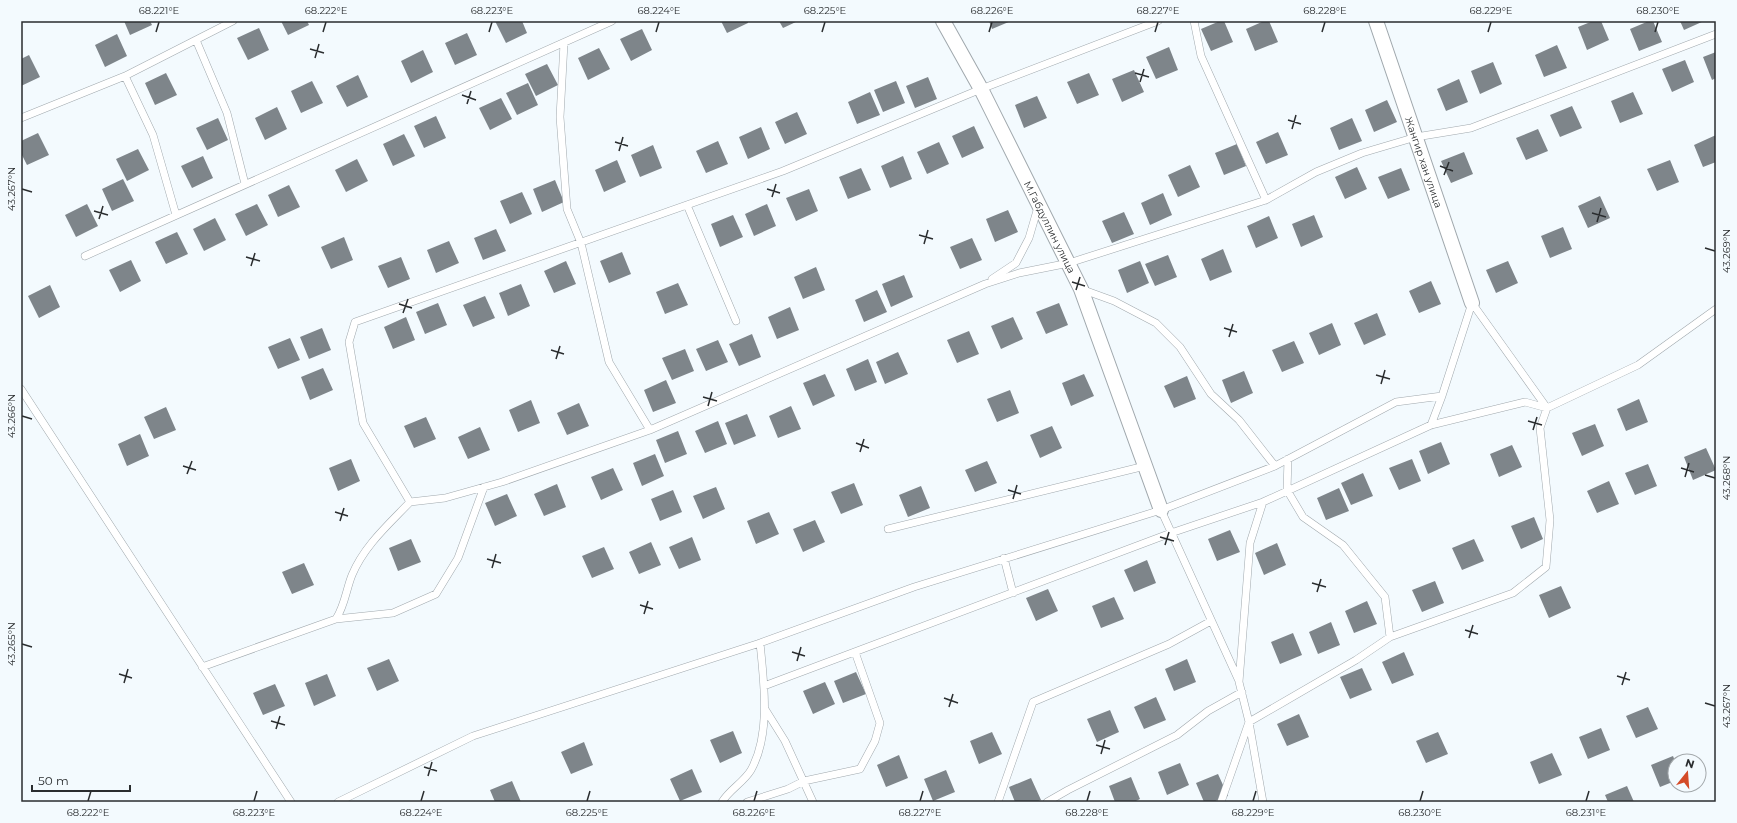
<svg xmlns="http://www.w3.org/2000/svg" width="1737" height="823" font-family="Montserrat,sans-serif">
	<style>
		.building { fill: #7e858a }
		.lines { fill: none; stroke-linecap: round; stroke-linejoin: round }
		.service-casing { stroke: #a0a8ad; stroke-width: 8 }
		.minor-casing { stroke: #a0a8ad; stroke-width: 16 }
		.service { stroke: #fff; stroke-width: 7 }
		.minor { stroke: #fff; stroke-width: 14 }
		.ticks { fill: none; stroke: #2a2d2f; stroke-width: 1.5 }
		.labels { text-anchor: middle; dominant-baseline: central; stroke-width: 3.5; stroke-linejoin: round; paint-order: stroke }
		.street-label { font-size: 10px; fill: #2a2d2f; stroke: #f3fafe }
		.neatline { fill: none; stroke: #2a2d2f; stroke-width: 1.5 }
		.ticks-label { font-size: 10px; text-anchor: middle; fill: #2a2d2f }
	</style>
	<rect width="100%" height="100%" fill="#f3fafe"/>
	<path class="building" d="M 124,21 L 150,21 L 152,25 L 130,35 Z
		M 281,21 L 307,21 L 309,25 L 288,35 Z
		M 495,21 L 522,21 L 527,33 L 506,43 Z
		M 721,21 L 748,21 L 748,23 L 727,33 Z
		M 779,21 L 798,21 L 783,28 Z
		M 989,21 L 1011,21 L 992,29 Z
		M 1220,21 L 1224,21 L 1233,42 L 1211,51 L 1201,29 Z
		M 1264,21 L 1269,21 L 1278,42 L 1255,51 L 1246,29 Z
		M 1593,21 L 1601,21 L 1609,40 L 1587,50 L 1578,27 Z
		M 1649,21 L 1653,21 L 1662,42 L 1639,51 L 1630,29 Z
		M 1680,21 L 1704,21 L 1684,30 Z
		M 259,28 L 269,50 L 248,60 L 237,38 Z
		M 642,29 L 652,50 L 631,61 L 620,39 Z
		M 467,33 L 477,55 L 455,65 L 445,43 Z
		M 117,34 L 127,56 L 105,67 L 95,45 Z
		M 1557,45 L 1567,68 L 1544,77 L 1535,55 Z
		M 1169,47 L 1178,70 L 1156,79 L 1146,57 Z
		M 599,48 L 610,69 L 588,80 L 578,58 Z
		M 423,50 L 433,72 L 411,83 L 401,61 Z
		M 1716,52 L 1716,78 L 1712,80 L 1703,57 Z
		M 29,55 L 40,77 L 21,86 L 21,59 Z
		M 1685,60 L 1694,82 L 1672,92 L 1662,69 Z
		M 1493,62 L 1502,84 L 1480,94 L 1471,71 Z
		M 547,64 L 558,85 L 536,96 L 525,74 Z
		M 1134,70 L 1144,92 L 1122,102 L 1112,79 Z
		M 166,73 L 177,95 L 155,105 L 145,83 Z
		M 1089,73 L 1099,95 L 1077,104 L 1067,82 Z
		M 358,75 L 368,97 L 347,107 L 336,86 Z
		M 928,77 L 937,99 L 915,108 L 906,86 Z
		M 1459,79 L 1468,102 L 1446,111 L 1437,89 Z
		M 312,81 L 323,103 L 301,113 L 291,91 Z
		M 896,81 L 905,103 L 883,112 L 874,90 Z
		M 528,83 L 538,105 L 517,115 L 506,93 Z
		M 870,92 L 880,115 L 857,124 L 848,102 Z
		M 1633,92 L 1643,114 L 1620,123 L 1611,101 Z
		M 1037,96 L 1047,118 L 1024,128 L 1015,105 Z
		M 501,98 L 512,119 L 490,130 L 479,108 Z
		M 1387,100 L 1397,122 L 1374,132 L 1365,110 Z
		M 1572,106 L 1582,128 L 1560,137 L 1550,115 Z
		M 277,107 L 287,129 L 265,140 L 255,118 Z
		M 797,112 L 807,134 L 785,144 L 775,122 Z
		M 436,116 L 446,138 L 424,148 L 414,126 Z
		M 218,118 L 228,140 L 207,150 L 196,128 Z
		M 1352,118 L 1362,141 L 1339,150 L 1330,128 Z
		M 974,126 L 984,148 L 962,158 L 952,136 Z
		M 761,127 L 770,149 L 748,159 L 739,137 Z
		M 1538,129 L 1548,151 L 1526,160 L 1516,138 Z
		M 1278,132 L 1288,155 L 1266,164 L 1256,142 Z
		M 38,133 L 49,155 L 27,165 L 21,153 L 21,141 Z
		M 404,134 L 415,156 L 393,166 L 383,144 Z
		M 1716,135 L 1716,162 L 1703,167 L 1694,145 Z
		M 718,141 L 728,164 L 706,173 L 696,151 Z
		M 939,142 L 949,164 L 927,174 L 917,152 Z
		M 1237,144 L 1246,166 L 1224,175 L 1215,153 Z
		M 653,145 L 662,168 L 640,177 L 631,155 Z
		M 138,149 L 149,170 L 127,181 L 116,159 Z
		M 1464,152 L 1473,174 L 1451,183 L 1441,161 Z
		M 203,156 L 213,178 L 192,188 L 181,166 Z
		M 903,156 L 912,179 L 890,188 L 881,166 Z
		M 357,159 L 368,181 L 346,192 L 335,170 Z
		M 617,160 L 626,182 L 604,192 L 595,170 Z
		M 1670,160 L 1679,182 L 1657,191 L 1647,169 Z
		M 1190,165 L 1200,187 L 1178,197 L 1168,175 Z
		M 1357,167 L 1367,189 L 1345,199 L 1335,177 Z
		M 861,168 L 871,190 L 848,199 L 839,177 Z
		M 1401,168 L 1410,190 L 1388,199 L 1378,177 Z
		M 123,179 L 134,201 L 112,211 L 102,189 Z
		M 555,180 L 564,202 L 542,212 L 533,189 Z
		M 289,185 L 300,207 L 278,217 L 268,195 Z
		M 809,189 L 818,211 L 796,221 L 786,198 Z
		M 522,192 L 532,214 L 510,224 L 500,201 Z
		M 1163,193 L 1172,215 L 1150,225 L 1141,203 Z
		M 1600,196 L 1610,218 L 1588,228 L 1578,206 Z
		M 87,204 L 98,226 L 76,237 L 65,215 Z
		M 257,204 L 268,225 L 246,236 L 235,214 Z
		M 767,204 L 776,226 L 754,236 L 745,214 Z
		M 1008,210 L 1018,232 L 995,242 L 986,219 Z
		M 1124,212 L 1134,234 L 1112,243 L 1102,221 Z
		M 733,215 L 743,237 L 720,247 L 711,224 Z
		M 1314,215 L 1323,237 L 1301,247 L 1292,224 Z
		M 1269,216 L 1278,238 L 1256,248 L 1247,226 Z
		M 215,218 L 226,240 L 204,251 L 193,229 Z
		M 1563,227 L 1572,249 L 1550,258 L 1541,236 Z
		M 496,229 L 506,251 L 483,260 L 474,238 Z
		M 177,232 L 188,254 L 166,264 L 155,242 Z
		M 344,237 L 353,260 L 331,269 L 321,247 Z
		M 972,238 L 982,260 L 960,269 L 950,247 Z
		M 449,241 L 459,263 L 436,273 L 427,250 Z
		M 1223,249 L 1232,272 L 1210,281 L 1201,259 Z
		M 622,252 L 631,274 L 609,283 L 600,261 Z
		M 1168,255 L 1177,277 L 1155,286 L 1145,264 Z
		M 401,257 L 410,279 L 388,288 L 378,266 Z
		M 131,260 L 141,281 L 120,292 L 109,270 Z
		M 566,261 L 576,284 L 554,293 L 544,271 Z
		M 1140,261 L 1149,283 L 1127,293 L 1118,270 Z
		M 1508,261 L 1518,283 L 1496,293 L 1486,270 Z
		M 816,267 L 825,290 L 803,299 L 794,277 Z
		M 904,275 L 913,297 L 891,307 L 882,284 Z
		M 1431,281 L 1441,304 L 1419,313 L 1409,291 Z
		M 678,283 L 688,305 L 665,314 L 656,292 Z
		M 521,284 L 530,306 L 508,316 L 499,293 Z
		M 50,285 L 60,307 L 39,318 L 28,296 Z
		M 877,290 L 887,312 L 864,322 L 855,300 Z
		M 485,296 L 495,318 L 473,327 L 463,305 Z
		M 438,303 L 447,325 L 425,334 L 416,312 Z
		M 1059,303 L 1068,325 L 1046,334 L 1036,312 Z
		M 790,307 L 799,330 L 777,339 L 768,317 Z
		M 1377,313 L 1386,335 L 1364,345 L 1354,323 Z
		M 406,317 L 415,340 L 393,349 L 384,327 Z
		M 1013,317 L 1023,339 L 1001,349 L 991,326 Z
		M 1332,323 L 1341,345 L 1319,355 L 1309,333 Z
		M 322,328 L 331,350 L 309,359 L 300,337 Z
		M 969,331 L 979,354 L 957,363 L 947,340 Z
		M 752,334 L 761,357 L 739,366 L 729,344 Z
		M 290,338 L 300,360 L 278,369 L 268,347 Z
		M 718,340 L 728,362 L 706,371 L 696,349 Z
		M 1294,341 L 1304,363 L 1282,372 L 1272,350 Z
		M 685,349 L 694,371 L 672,380 L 662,358 Z
		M 898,352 L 908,374 L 885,384 L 876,362 Z
		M 868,359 L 877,382 L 855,391 L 846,369 Z
		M 323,368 L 333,390 L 310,400 L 301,377 Z
		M 1244,371 L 1253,393 L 1231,403 L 1222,380 Z
		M 825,374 L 835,396 L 813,406 L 803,383 Z
		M 1084,374 L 1094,396 L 1071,406 L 1062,383 Z
		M 1187,376 L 1196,399 L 1174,408 L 1164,386 Z
		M 666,380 L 676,403 L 653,412 L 644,390 Z
		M 1010,390 L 1019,413 L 997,422 L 987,399 Z
		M 1639,399 L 1648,422 L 1626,431 L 1617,409 Z
		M 531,400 L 540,423 L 518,432 L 509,410 Z
		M 579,403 L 589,426 L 567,435 L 557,413 Z
		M 791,406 L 801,429 L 778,438 L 769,416 Z
		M 166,407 L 176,430 L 154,439 L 144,417 Z
		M 747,414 L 756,436 L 734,445 L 725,423 Z
		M 426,417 L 436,439 L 414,448 L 404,426 Z
		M 718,421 L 727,444 L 705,453 L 695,431 Z
		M 1595,424 L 1604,446 L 1582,456 L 1572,433 Z
		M 1052,426 L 1062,448 L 1040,458 L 1030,435 Z
		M 480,427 L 490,450 L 468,459 L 458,437 Z
		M 678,431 L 687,454 L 665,463 L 656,440 Z
		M 140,434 L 149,456 L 127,466 L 118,444 Z
		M 1441,442 L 1450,464 L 1428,474 L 1419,451 Z
		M 1512,445 L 1522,467 L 1499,477 L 1490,454 Z
		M 1706,448 L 1716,470 L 1693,480 L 1684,457 Z
		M 655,454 L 664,476 L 642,486 L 633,463 Z
		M 351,459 L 360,481 L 338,491 L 329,468 Z
		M 1412,459 L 1421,481 L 1399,490 L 1389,468 Z
		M 987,461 L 997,483 L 975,492 L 965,470 Z
		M 1648,464 L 1657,486 L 1635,495 L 1625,473 Z
		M 613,468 L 623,490 L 601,500 L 591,477 Z
		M 1363,473 L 1373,496 L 1351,505 L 1341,483 Z
		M 1609,481 L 1619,504 L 1597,513 L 1587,491 Z
		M 854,483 L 863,505 L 841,514 L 831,492 Z
		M 557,484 L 566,507 L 544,516 L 534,494 Z
		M 921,486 L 930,508 L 908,517 L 899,495 Z
		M 716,487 L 725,509 L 703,519 L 693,496 Z
		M 1339,488 L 1349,511 L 1326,520 L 1317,498 Z
		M 673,490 L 682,512 L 660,521 L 651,499 Z
		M 507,494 L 517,516 L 495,526 L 485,503 Z
		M 769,512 L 779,534 L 756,544 L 747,521 Z
		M 1534,517 L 1543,539 L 1521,549 L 1511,526 Z
		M 815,520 L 825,542 L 803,552 L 793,529 Z
		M 1230,530 L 1240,552 L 1217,561 L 1208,539 Z
		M 692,537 L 701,560 L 679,569 L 669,547 Z
		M 411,539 L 421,562 L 398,571 L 389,548 Z
		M 1474,539 L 1484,561 L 1462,570 L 1452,548 Z
		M 651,542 L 661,565 L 639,574 L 629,552 Z
		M 1277,543 L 1286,565 L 1264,575 L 1255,553 Z
		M 604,547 L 614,569 L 592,578 L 582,556 Z
		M 1147,560 L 1156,583 L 1134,592 L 1124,570 Z
		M 304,563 L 314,585 L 292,594 L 282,572 Z
		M 1435,581 L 1444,603 L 1422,612 L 1412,590 Z
		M 1561,586 L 1571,608 L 1549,618 L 1539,595 Z
		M 1048,589 L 1058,611 L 1036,621 L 1026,598 Z
		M 1114,597 L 1124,619 L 1101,628 L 1092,606 Z
		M 1367,601 L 1377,624 L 1354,633 L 1345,611 Z
		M 1331,622 L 1340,645 L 1318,654 L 1309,632 Z
		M 1293,633 L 1302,655 L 1280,664 L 1271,642 Z
		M 1404,652 L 1414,675 L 1392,684 L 1382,662 Z
		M 389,659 L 399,681 L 377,691 L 367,668 Z
		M 1187,659 L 1196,682 L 1174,691 L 1165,669 Z
		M 1362,668 L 1372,690 L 1350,699 L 1340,677 Z
		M 856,672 L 866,694 L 843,703 L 834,681 Z
		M 327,674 L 336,696 L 314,706 L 305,683 Z
		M 825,682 L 835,704 L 813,714 L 803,691 Z
		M 275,684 L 285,706 L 263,715 L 253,693 Z
		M 1156,697 L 1166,720 L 1144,729 L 1134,707 Z
		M 1648,707 L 1658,729 L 1636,738 L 1626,716 Z
		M 1110,710 L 1119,732 L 1097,742 L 1087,719 Z
		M 1299,714 L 1309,737 L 1287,746 L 1277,724 Z
		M 1601,728 L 1610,750 L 1588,759 L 1579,737 Z
		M 733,731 L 742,753 L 720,763 L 710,740 Z
		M 992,732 L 1002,754 L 979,764 L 970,741 Z
		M 1438,732 L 1448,754 L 1426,763 L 1416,741 Z
		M 584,742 L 593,765 L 571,774 L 561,752 Z
		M 1552,753 L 1562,775 L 1539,784 L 1530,762 Z
		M 899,755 L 908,778 L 886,787 L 877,765 Z
		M 1673,756 L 1675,761 L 1675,781 L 1660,787 L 1651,765 Z
		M 1180,763 L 1189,785 L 1167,795 L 1158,772 Z
		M 692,769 L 702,792 L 680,801 L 670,779 Z
		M 946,770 L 955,792 L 933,801 L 924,779 Z
		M 1218,774 L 1228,796 L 1213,802 L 1204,802 L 1196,783 Z
		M 1131,777 L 1140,799 L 1134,802 L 1115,802 L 1109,786 Z
		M 1031,778 L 1041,800 L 1036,802 L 1015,802 L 1009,787 Z
		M 512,781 L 521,802 L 495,802 L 490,790 Z
		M 1627,786 L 1634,802 L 1608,802 L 1605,795 Z"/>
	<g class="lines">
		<defs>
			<path id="service" d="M 1158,21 L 981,89 L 783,171 L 355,322 L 349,342 L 363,423 L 410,502 L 445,498 L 502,482 L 650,430 L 985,284 L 1019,273 L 1069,263 L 1266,200 L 1316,172 L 1362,153 L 1416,137 L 1471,128 L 1716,34
				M 1194,21 L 1201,56 L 1266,200
				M 196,40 L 227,113 L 245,184
				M 564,43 L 560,117 L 567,209 L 581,243 L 609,362 L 650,430
				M 125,76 L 153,135 L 176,215
				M 21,118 L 125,76 L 233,21
				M 687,205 L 736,321
				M 85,256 L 612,21
				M 992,279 L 1016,263 L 1029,238 L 1038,207
				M 1081,289 L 1114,301 L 1156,323 L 1180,347 L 1211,394 L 1239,420 L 1275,466
				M 21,389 L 291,802
				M 1431,425 L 1442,396
				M 1161,510 L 1239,681
				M 888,529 L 1145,466
				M 1004,558 L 1013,593
				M 336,619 L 393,613 L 436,594 L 458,558 L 484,487
				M 1390,637 L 1513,593 L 1546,567 L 1550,520 L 1540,428 L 1547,408 L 1472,303
				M 202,667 L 336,619 C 345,605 346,590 352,575 C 364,546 388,525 410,502
				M 764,686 L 1171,533 L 1263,502 L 1431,425 L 1525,402 L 1547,408 L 1638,365 L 1716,309
				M 765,709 L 785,741 L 813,802
				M 338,802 L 473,736 L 760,643 L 914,587 L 1161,510 L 1275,466 L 1396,402 L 1442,396 L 1472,303
				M 722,802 C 729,790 744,782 751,770 C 771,734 764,683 760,643
				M 747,802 L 788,789 L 804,781 L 860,769 L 875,741 L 880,723 L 855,652
				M 998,802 L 1033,702 L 1169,644 L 1211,621
				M 1047,802 L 1068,790 L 1177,735 L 1208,711 L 1242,692
				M 1221,802 L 1249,722 L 1356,660 L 1390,637 L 1385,597 L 1343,545 L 1303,517 L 1287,490 L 1288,459
				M 1263,802 L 1249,722 L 1239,682 L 1250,543 L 1263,502"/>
			<g id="minor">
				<path id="s1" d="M 943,21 L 981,89 L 1081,289 L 1161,510"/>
				<path id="s2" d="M 1376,21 L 1472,303"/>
			</g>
		</defs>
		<use href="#service" class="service-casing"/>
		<use href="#minor" class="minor-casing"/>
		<use href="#service" class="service"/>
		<use href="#minor" class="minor"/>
	</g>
	<path class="ticks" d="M 156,32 L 159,22M 323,32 L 326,22M 489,32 L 492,22M 656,32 L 659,22M 822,32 L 825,22M 989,32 L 992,22M 1155,32 L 1158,22M 1322,32 L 1325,22M 1488,32 L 1491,22M 1655,32 L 1658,22M 310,49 L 324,53M 315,58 L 319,44M 1135,73 L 1149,77M 1140,82 L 1144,69M 462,95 L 476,100M 467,104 L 471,91M 1288,120 L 1301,124M 1292,129 L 1296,115M 615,142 L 628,146M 619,151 L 623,137M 1440,166 L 1453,171M 1444,175 L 1449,162M 22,189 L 32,192M 767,189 L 780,193M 772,197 L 776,184M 94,211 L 108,215M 1592,213 L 1606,217M 99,219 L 103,206M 1597,222 L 1601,208M 919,235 L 933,239M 924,244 L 928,230M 1705,248 L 1715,251M 246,257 L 260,261M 251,266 L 255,253M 1072,282 L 1085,286M 1076,290 L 1080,277M 399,304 L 412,308M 403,313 L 408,299M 1224,328 L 1237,332M 1229,337 L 1233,324M 551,350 L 564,354M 556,359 L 560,346M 1376,375 L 1390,379M 1381,384 L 1385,370M 703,397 L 717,401M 708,406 L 712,392M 22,416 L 32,419M 1528,421 L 1542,425M 1533,430 L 1537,417M 856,443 L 869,448M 860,452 L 864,439M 183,466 L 196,470M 1681,468 L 1694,472M 187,474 L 192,461M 1705,475 L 1715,478M 1685,477 L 1689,463M 1008,490 L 1021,494M 1013,499 L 1017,485M 335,512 L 348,516M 340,521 L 344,508M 1160,537 L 1174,541M 1165,545 L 1169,532M 487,559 L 501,563M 492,568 L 496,554M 1312,583 L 1326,587M 1317,592 L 1321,579M 640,605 L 653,609M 644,614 L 648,601M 1465,630 L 1478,634M 1469,638 L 1473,625M 22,644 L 32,647M 792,652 L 805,656M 797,661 L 801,647M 119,674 L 132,678M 1617,676 L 1630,680M 124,683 L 128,669M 1622,685 L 1626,672M 944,698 L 958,703M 1705,703 L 1715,706M 949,707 L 953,694M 271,721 L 285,725M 276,729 L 280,716M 1096,745 L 1110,749M 1101,754 L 1105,740M 424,767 L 437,771M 428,776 L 432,762M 88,801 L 91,791M 254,801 L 257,791M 421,801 L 424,791M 587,801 L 590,791M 754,801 L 757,791M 920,801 L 923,791M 1087,801 L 1090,791M 1253,801 L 1256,791M 1420,801 L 1423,791M 1586,801 L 1589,791"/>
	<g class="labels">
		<g class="street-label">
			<text stroke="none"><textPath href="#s2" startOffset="149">Жангир хан улица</textPath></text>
			<text stroke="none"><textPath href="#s1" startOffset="232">М.Габдуллин улица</textPath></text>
		</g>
	</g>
	<rect width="1737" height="823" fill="none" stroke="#f3fafe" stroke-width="44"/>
	<g transform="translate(1687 773) rotate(17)"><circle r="19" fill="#f3fafe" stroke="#a3a8ab"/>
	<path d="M0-3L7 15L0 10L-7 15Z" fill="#d44b28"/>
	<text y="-6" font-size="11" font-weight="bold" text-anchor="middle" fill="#2a2d2f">N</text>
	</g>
	<path d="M32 785v6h98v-6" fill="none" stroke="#2a2d2f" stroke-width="2"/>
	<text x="38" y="785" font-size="12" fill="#2a2d2f" stroke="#f3fafe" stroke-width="3" paint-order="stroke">50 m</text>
	<rect x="22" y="22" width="1693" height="779" class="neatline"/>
	<g class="ticks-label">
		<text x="159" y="14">68.221°E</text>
		<text x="326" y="14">68.222°E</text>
		<text x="492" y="14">68.223°E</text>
		<text x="659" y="14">68.224°E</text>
		<text x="825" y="14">68.225°E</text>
		<text x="992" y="14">68.226°E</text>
		<text x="1158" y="14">68.227°E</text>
		<text x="1325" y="14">68.228°E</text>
		<text x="1491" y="14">68.229°E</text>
		<text x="1658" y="14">68.230°E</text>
		<text transform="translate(11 189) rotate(-90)" y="4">43.267°N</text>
		<text transform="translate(1726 251) rotate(-90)" y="4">43.269°N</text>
		<text transform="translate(11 416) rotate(-90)" y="4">43.266°N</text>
		<text transform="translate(1726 478) rotate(-90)" y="4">43.268°N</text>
		<text transform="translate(11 644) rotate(-90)" y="4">43.265°N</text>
		<text transform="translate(1726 706) rotate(-90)" y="4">43.267°N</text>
		<text x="88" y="816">68.222°E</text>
		<text x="254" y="816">68.223°E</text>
		<text x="421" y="816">68.224°E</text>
		<text x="587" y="816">68.225°E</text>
		<text x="754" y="816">68.226°E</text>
		<text x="920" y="816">68.227°E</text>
		<text x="1087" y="816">68.228°E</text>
		<text x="1253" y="816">68.229°E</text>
		<text x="1420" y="816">68.230°E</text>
		<text x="1586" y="816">68.231°E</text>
	</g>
</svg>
